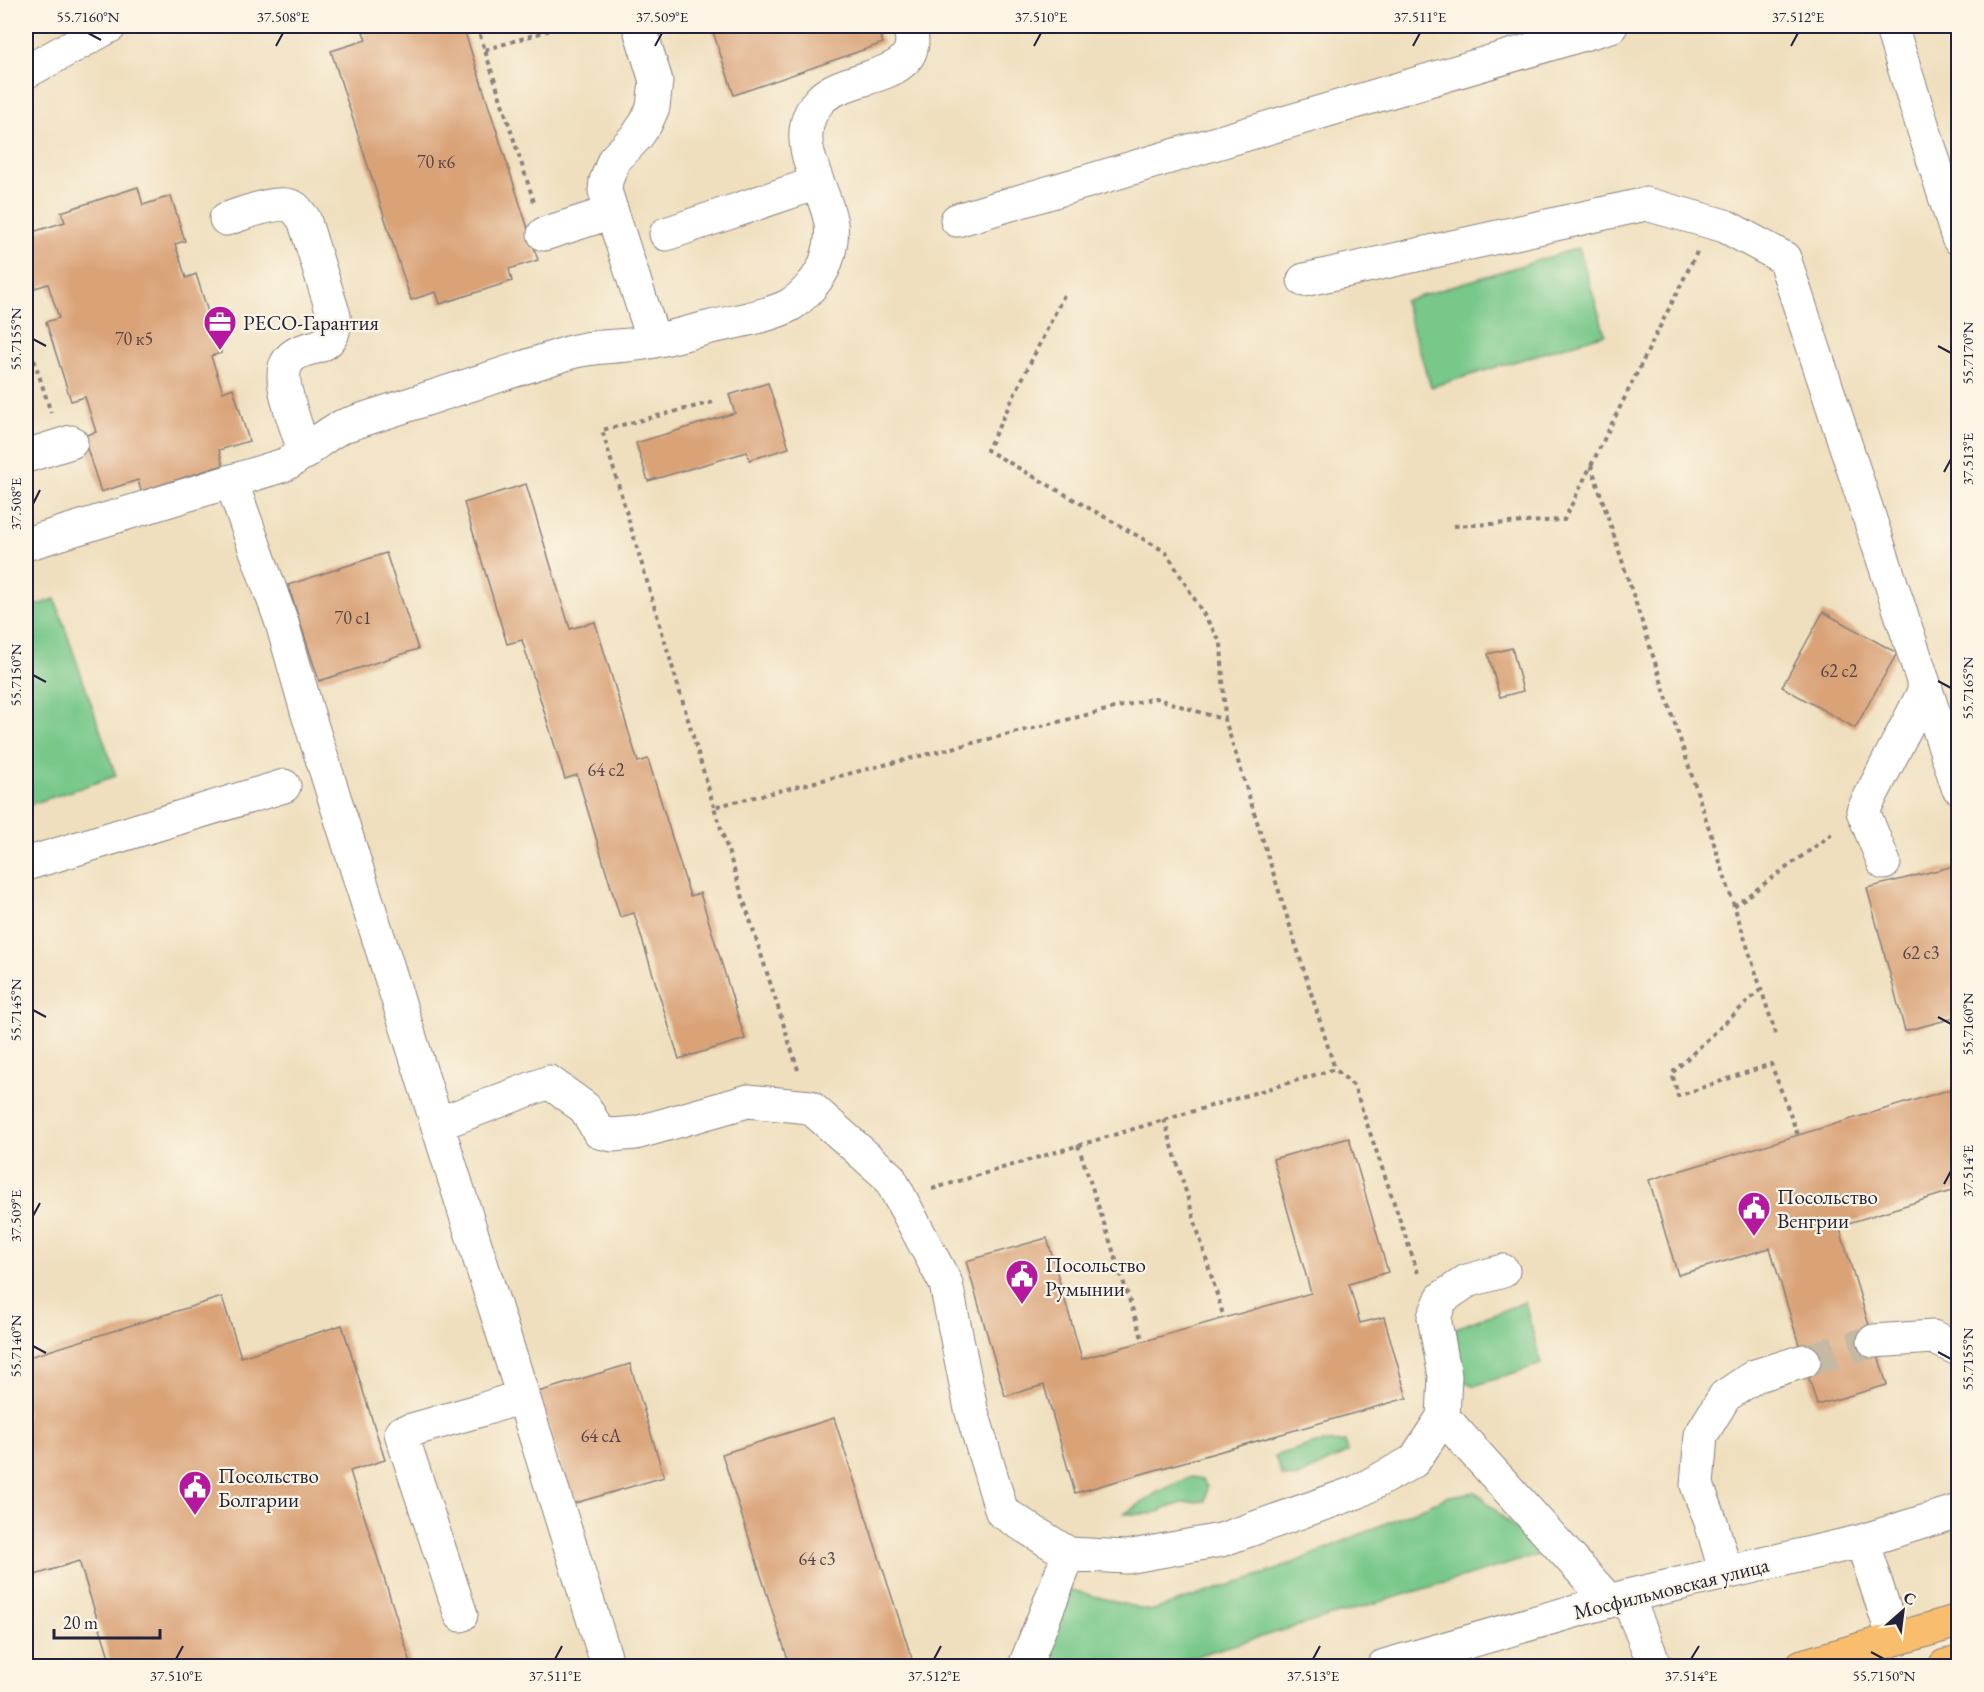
<svg xmlns="http://www.w3.org/2000/svg" width="1984" height="1692" font-family="'EB Garamond',serif">
	<style>
		.green { fill: #77c889; stroke: #4c7562; stroke-width: 1.5 }
		.building { fill: #d9a277 }
		.lines { fill: none; stroke-linecap: round; stroke-linejoin: round }
		.minor-tunnel { stroke: #c6b9a4; stroke-width: 33; stroke-dasharray: 33 16; stroke-linecap: butt }
		.minor-casing { stroke: #88807c; stroke-width: 35 }
		.major-casing { stroke: #88807c; stroke-width: 35 }
		.path { stroke: #88807c; stroke-width: 4; stroke-dasharray: 4.5 4.5; stroke-linecap: butt }
		.minor { stroke: #fff; stroke-width: 33 }
		.major { stroke: #f9be6d; stroke-width: 33 }
		.ticks { fill: none; stroke: #22223b; stroke-width: 2 }
		.labels { text-anchor: middle; dominant-baseline: central; stroke-width: 4.5; stroke-linejoin: round; paint-order: stroke }
		.number-label { font-size: 18px; fill: #50424a }
		.poi-label { font-size: 21px; fill: #22223b; stroke: #fcf5e5; text-anchor: start }
		.street-label { font-size: 21px; fill: #22223b; stroke: #fcf5e5 }
		.neatline { fill: none; stroke: #22223b; stroke-width: 2 }
		.ticks-label { font-size: 15px; text-anchor: middle; fill: #22223b }
	</style>
	<rect width="100%" height="100%" fill="#fcf5e5"/>
	<filter id="ink" filterUnits="userSpaceOnUse"><feTurbulence type="fractalNoise" baseFrequency=".0167" numOctaves="2"/><feDisplacementMap in="SourceGraphic" scale="12" xChannelSelector="R" yChannelSelector="G"/><feConvolveMatrix kernelMatrix="1 2 1 2 8 2 1 2 1" color-interpolation-filters="sRGB"/></filter>
	<filter id="wash" filterUnits="userSpaceOnUse"><feTurbulence type="fractalNoise" baseFrequency=".008" numOctaves="4" result="noise"/><feDisplacementMap in="SourceGraphic" scale="24" xChannelSelector="R" yChannelSelector="G"/><feGaussianBlur stdDeviation="1.35" result="paint"/><feColorMatrix in="noise" values="0 0 0 0 0 0 0 0 0 0 0 0 0 0 0 0 0 1.4 0 .05"/><feComposite in="paint" operator="in"/></filter>
	<g filter="url(#wash)">
		<rect width="100%" height="100%" fill="#efdfbe"/>
		<path class="green" d="M 1579,248 L 1605,334 L 1431,387 L 1404,301 Z
			M 55,599 L 116,776 L 26,806 L 26,609 Z
			M 1525,1302 L 1541,1364 L 1474,1386 L 1462,1380 L 1451,1344 L 1453,1329 Z
			M 1345,1442 L 1348,1452 L 1296,1478 L 1282,1476 L 1275,1456 L 1312,1444 Z
			M 1191,1477 L 1202,1479 L 1207,1487 L 1205,1501 L 1182,1503 L 1151,1514 L 1124,1514 L 1158,1492 Z
			M 1476,1492 L 1542,1554 L 1162,1666 L 1025,1666 L 1056,1586 L 1150,1611 L 1279,1569 L 1449,1496 Z"/>
		<g id="blocks">
			<path class="building" d="M 383,26 L 463,26 L 538,260 L 509,269 L 512,281 L 440,304 L 436,292 L 411,300 L 331,51 L 366,40 L 363,32 Z
				M 711,26 L 876,26 L 883,43 L 734,95 Z
				M 138,187 L 143,205 L 171,196 L 185,241 L 175,244 L 186,278 L 196,274 L 221,353 L 211,356 L 223,392 L 233,388 L 249,441 L 219,450 L 223,465 L 141,491 L 138,480 L 101,492 L 83,436 L 96,432 L 85,397 L 71,401 L 46,322 L 59,318 L 48,284 L 35,288 L 26,258 L 26,234 L 65,222 L 61,212 Z
				M 768,383 L 789,448 L 749,460 L 747,452 L 648,481 L 636,443 L 735,413 L 729,395 Z
				M 526,484 L 570,629 L 595,622 L 638,762 L 648,759 L 690,896 L 700,893 L 745,1039 L 679,1059 L 634,913 L 620,917 L 577,775 L 565,779 L 522,640 L 507,644 L 464,503 Z
				M 386,553 L 418,649 L 319,681 L 288,585 Z
				M 1823,612 L 1897,653 L 1855,728 L 1782,687 Z
				M 1512,648 L 1523,691 L 1500,697 L 1488,654 Z
				M 1958,865 L 1958,1017 L 1905,1031 L 1867,888 Z
				M 1958,1087 L 1958,1189 L 1839,1226 L 1887,1385 L 1817,1405 L 1770,1248 L 1678,1275 L 1649,1180 Z
				M 1349,1138 L 1388,1272 L 1349,1284 L 1360,1323 L 1384,1317 L 1407,1398 L 1075,1493 L 1044,1385 L 1005,1396 L 966,1261 L 1047,1238 L 1082,1359 L 1311,1293 L 1273,1159 Z
				M 222,1297 L 241,1357 L 342,1325 L 385,1460 L 350,1471 L 412,1666 L 112,1666 L 79,1561 L 26,1578 L 26,1358 Z
				M 630,1364 L 664,1477 L 572,1504 L 538,1392 Z
				M 834,1418 L 913,1662 L 898,1666 L 790,1666 L 722,1454 Z"/>
		</g>
	</g>
	<g filter="url(#ink)">
		<use href="#blocks" fill-opacity="0" stroke="#88807c" stroke-width="1.5"/>
		<g class="lines">
			<path class="minor-tunnel" d="M 1804,1361 L 1874,1341"/>
			<defs>
				<path id="minor" d="M 639,26 L 656,81 L 653,107 L 646,123 L 637,136 L 614,160 L 606,181 L 605,191 L 654,341
					M 1891,26 L 1958,238
					M 26,72 L 110,26
					M 226,219 C 243,214 280,198 295,208 C 298,211 301,216 304,219 L 334,316 C 338,361 296,337 285,367 C 279,385 299,434 305,453
					M 957,220 L 1611,26
					M 544,234 L 612,212
					M 666,234 L 817,183
					M 1304,280 L 1646,204 L 1725,226 L 1784,258 L 1958,787
					M 26,456 L 71,442
					M 231,481 L 282,623 L 307,711 L 608,1666
					M 26,544 L 284,465 C 306,454 321,436 343,426 L 568,353 C 595,345 610,348 636,344 C 661,341 686,333 711,327 C 733,322 771,316 790,305 C 803,297 816,282 823,269 C 829,256 833,238 831,224 C 825,184 785,138 820,100 C 845,72 928,82 909,26
					M 1884,863 L 1863,811 L 1926,688
					M 26,864 L 284,786
					M 438,1124 L 549,1082 L 585,1108 L 599,1132 L 612,1135 L 636,1133 L 748,1101 L 810,1107 L 889,1177 L 946,1284 L 971,1409 L 1002,1512 L 1069,1554
					M 1874,1341 L 1933,1337 L 1958,1349
					M 1443,1417 L 1609,1601
					M 1862,1541 L 1894,1639
					M 1726,1573 L 1711,1522 L 1697,1485 L 1701,1435 L 1725,1396 L 1755,1376 L 1804,1361
					M 1627,1596 L 1655,1666
					M 461,1615 L 401,1433 L 481,1410 L 523,1396
					M 1025,1666 L 1069,1554 L 1127,1557 L 1221,1540 L 1357,1492 L 1414,1461 L 1443,1417 L 1445,1376 L 1434,1317 L 1442,1298 L 1467,1281 L 1503,1271
					M 1384,1666 L 1627,1596 L 1862,1541 L 1958,1511"/>
				<path id="major" d="M 1802,1666 L 1958,1621
					M 1945,1666 L 1958,1663"/>
			</defs>
			<use href="#minor" class="minor-casing"/>
			<use href="#major" class="major-casing"/>
			<path class="path" d="M 477,26 L 534,202
				M 485,50 L 563,26
				M 1064,295 L 987,450 L 1166,552 L 1221,643 L 1225,720
				M 26,334 L 51,413
				M 713,402 L 602,430 L 714,807
				M 1591,465 L 1777,1038
				M 1454,526 L 1564,520 L 1697,252
				M 1734,906 L 1835,832
				M 1761,989 L 1672,1073 L 1678,1096 L 1771,1064 L 1798,1135
				M 798,1070 L 714,807 L 1155,698 L 1225,720 L 1335,1069
				M 1164,1119 L 1224,1318
				M 1078,1145 L 1143,1341
				M 932,1189 L 1335,1069 L 1354,1086 L 1418,1273"/>
			<use href="#minor" class="minor"/>
			<use href="#major" class="major"/>
		</g>
	</g>
	<path class="ticks" d="M 88,33 L 101,40M 276,46 L 283,33M 655,46 L 662,33M 1034,46 L 1041,33M 1413,46 L 1420,33M 1791,46 L 1798,33M 33,339 L 46,346M 1938,346 L 1951,353M 1944,472 L 1951,459M 33,504 L 40,490M 33,675 L 46,682M 1938,681 L 1951,688M 33,1010 L 46,1017M 1938,1017 L 1951,1024M 1944,1184 L 1951,1171M 33,1216 L 40,1203M 33,1346 L 46,1353M 1938,1352 L 1951,1359M 1871,1652 L 1884,1659M 176,1659 L 183,1646M 555,1659 L 562,1646M 934,1659 L 941,1646M 1313,1659 L 1320,1646M 1691,1659 L 1699,1646"/>
	<defs>
		<symbol id="office-pin" viewBox="-11 -11 22 30"><path d="M0 17L-7.5 6A9.5 9.5 0 1 1 7.5 6Z" fill="#b5179e" stroke="#fcf5e5"/><path d="M-6-3h4V-5.5h4V-3h4V5H-6ZM-1-4.5V-3h2v-1.5ZM-6 0V1H6V0Z" fill="#fff"/></symbol>
		<symbol id="civic-pin" viewBox="-11 -11 22 30"><path d="M0 17L-7.5 6A9.5 9.5 0 1 1 7.5 6Z" fill="#b5179e" stroke="#fcf5e5"/><path d="M-.6-6.5H3V-4.5H.6V-3L4-1V1h2V6H-6V1h2V-1L-.6-3ZM-1.2 2.5V6h2.4V2.5Z" fill="#fff"/></symbol>
	</defs>
	<g fill-rule="evenodd">
		<use href="#office-pin" x="201" y="303" width="38" height="52"/>
		<use href="#civic-pin" x="1735" y="1189" width="38" height="52"/>
		<use href="#civic-pin" x="1003" y="1257" width="38" height="52"/>
		<use href="#civic-pin" x="176" y="1468" width="38" height="52"/>
	</g>
	<g class="labels">
		<g class="number-label">
			<text x="436" y="161">70 к6</text>
			<text x="134" y="338">70 к5</text>
			<text x="353" y="617">70 с1</text>
			<text x="1839" y="670">62 с2</text>
			<text x="606" y="769">64 с2</text>
			<text x="1921" y="952">62 с3</text>
			<text x="601" y="1435">64 сА</text>
			<text x="817" y="1558">64 с3</text>
		</g>
		<g class="poi-label">
			<text x="243" y="322">РЕСО-Гарантия</text>
			<text x="1777" y="1196">Посольство<tspan x="1777" dy="24">Венгрии</tspan></text>
			<text x="1045" y="1264">Посольство<tspan x="1045" dy="24">Румынии</tspan></text>
			<text x="218" y="1475">Посольство<tspan x="218" dy="24">Болгарии</tspan></text>
		</g>
		<g class="street-label">
			<text transform="translate(1671 1588) rotate(-14)">Мосфильмовская улица</text>
		</g>
	</g>
	<rect width="1984" height="1692" fill="none" stroke="#fcf5e5" stroke-width="66"/>
	<g transform="translate(1903 1611) rotate(28)" stroke="#fcf5e5" stroke-width="4.5" paint-order="stroke">
	<path d="M0-4.5L10 22L0 15L-10 22Z" fill="#22223b"/>
	<text y="-9" font-size="16" font-weight="bold" text-anchor="middle" fill="#22223b">С</text>
	</g>
	<path d="M54 1629v9h106v-9" fill="none" stroke="#22223b" stroke-width="3"/>
	<text x="63" y="1629" font-size="18" fill="#22223b" stroke="#fcf5e5" stroke-width="4.5" paint-order="stroke">20 m</text>
	<rect x="33" y="33" width="1918" height="1626" class="neatline"/>
	<g class="ticks-label">
		<text x="88" y="22">55.7160°N</text>
		<text x="283" y="22">37.508°E</text>
		<text x="662" y="22">37.509°E</text>
		<text x="1041" y="22">37.510°E</text>
		<text x="1420" y="22">37.511°E</text>
		<text x="1798" y="22">37.512°E</text>
		<text transform="translate(16 339) rotate(-90)" y="5">55.7155°N</text>
		<text transform="translate(1968 353) rotate(-90)" y="5">55.7170°N</text>
		<text transform="translate(1968 459) rotate(-90)" y="5">37.513°E</text>
		<text transform="translate(16 504) rotate(-90)" y="5">37.508°E</text>
		<text transform="translate(16 675) rotate(-90)" y="5">55.7150°N</text>
		<text transform="translate(1968 688) rotate(-90)" y="5">55.7165°N</text>
		<text transform="translate(16 1010) rotate(-90)" y="5">55.7145°N</text>
		<text transform="translate(1968 1024) rotate(-90)" y="5">55.7160°N</text>
		<text transform="translate(1968 1171) rotate(-90)" y="5">37.514°E</text>
		<text transform="translate(16 1216) rotate(-90)" y="5">37.509°E</text>
		<text transform="translate(16 1346) rotate(-90)" y="5">55.7140°N</text>
		<text transform="translate(1968 1359) rotate(-90)" y="5">55.7155°N</text>
		<text x="176" y="1681">37.510°E</text>
		<text x="555" y="1681">37.511°E</text>
		<text x="934" y="1681">37.512°E</text>
		<text x="1313" y="1681">37.513°E</text>
		<text x="1691" y="1681">37.514°E</text>
		<text x="1884" y="1681">55.7150°N</text>
	</g>
</svg>
